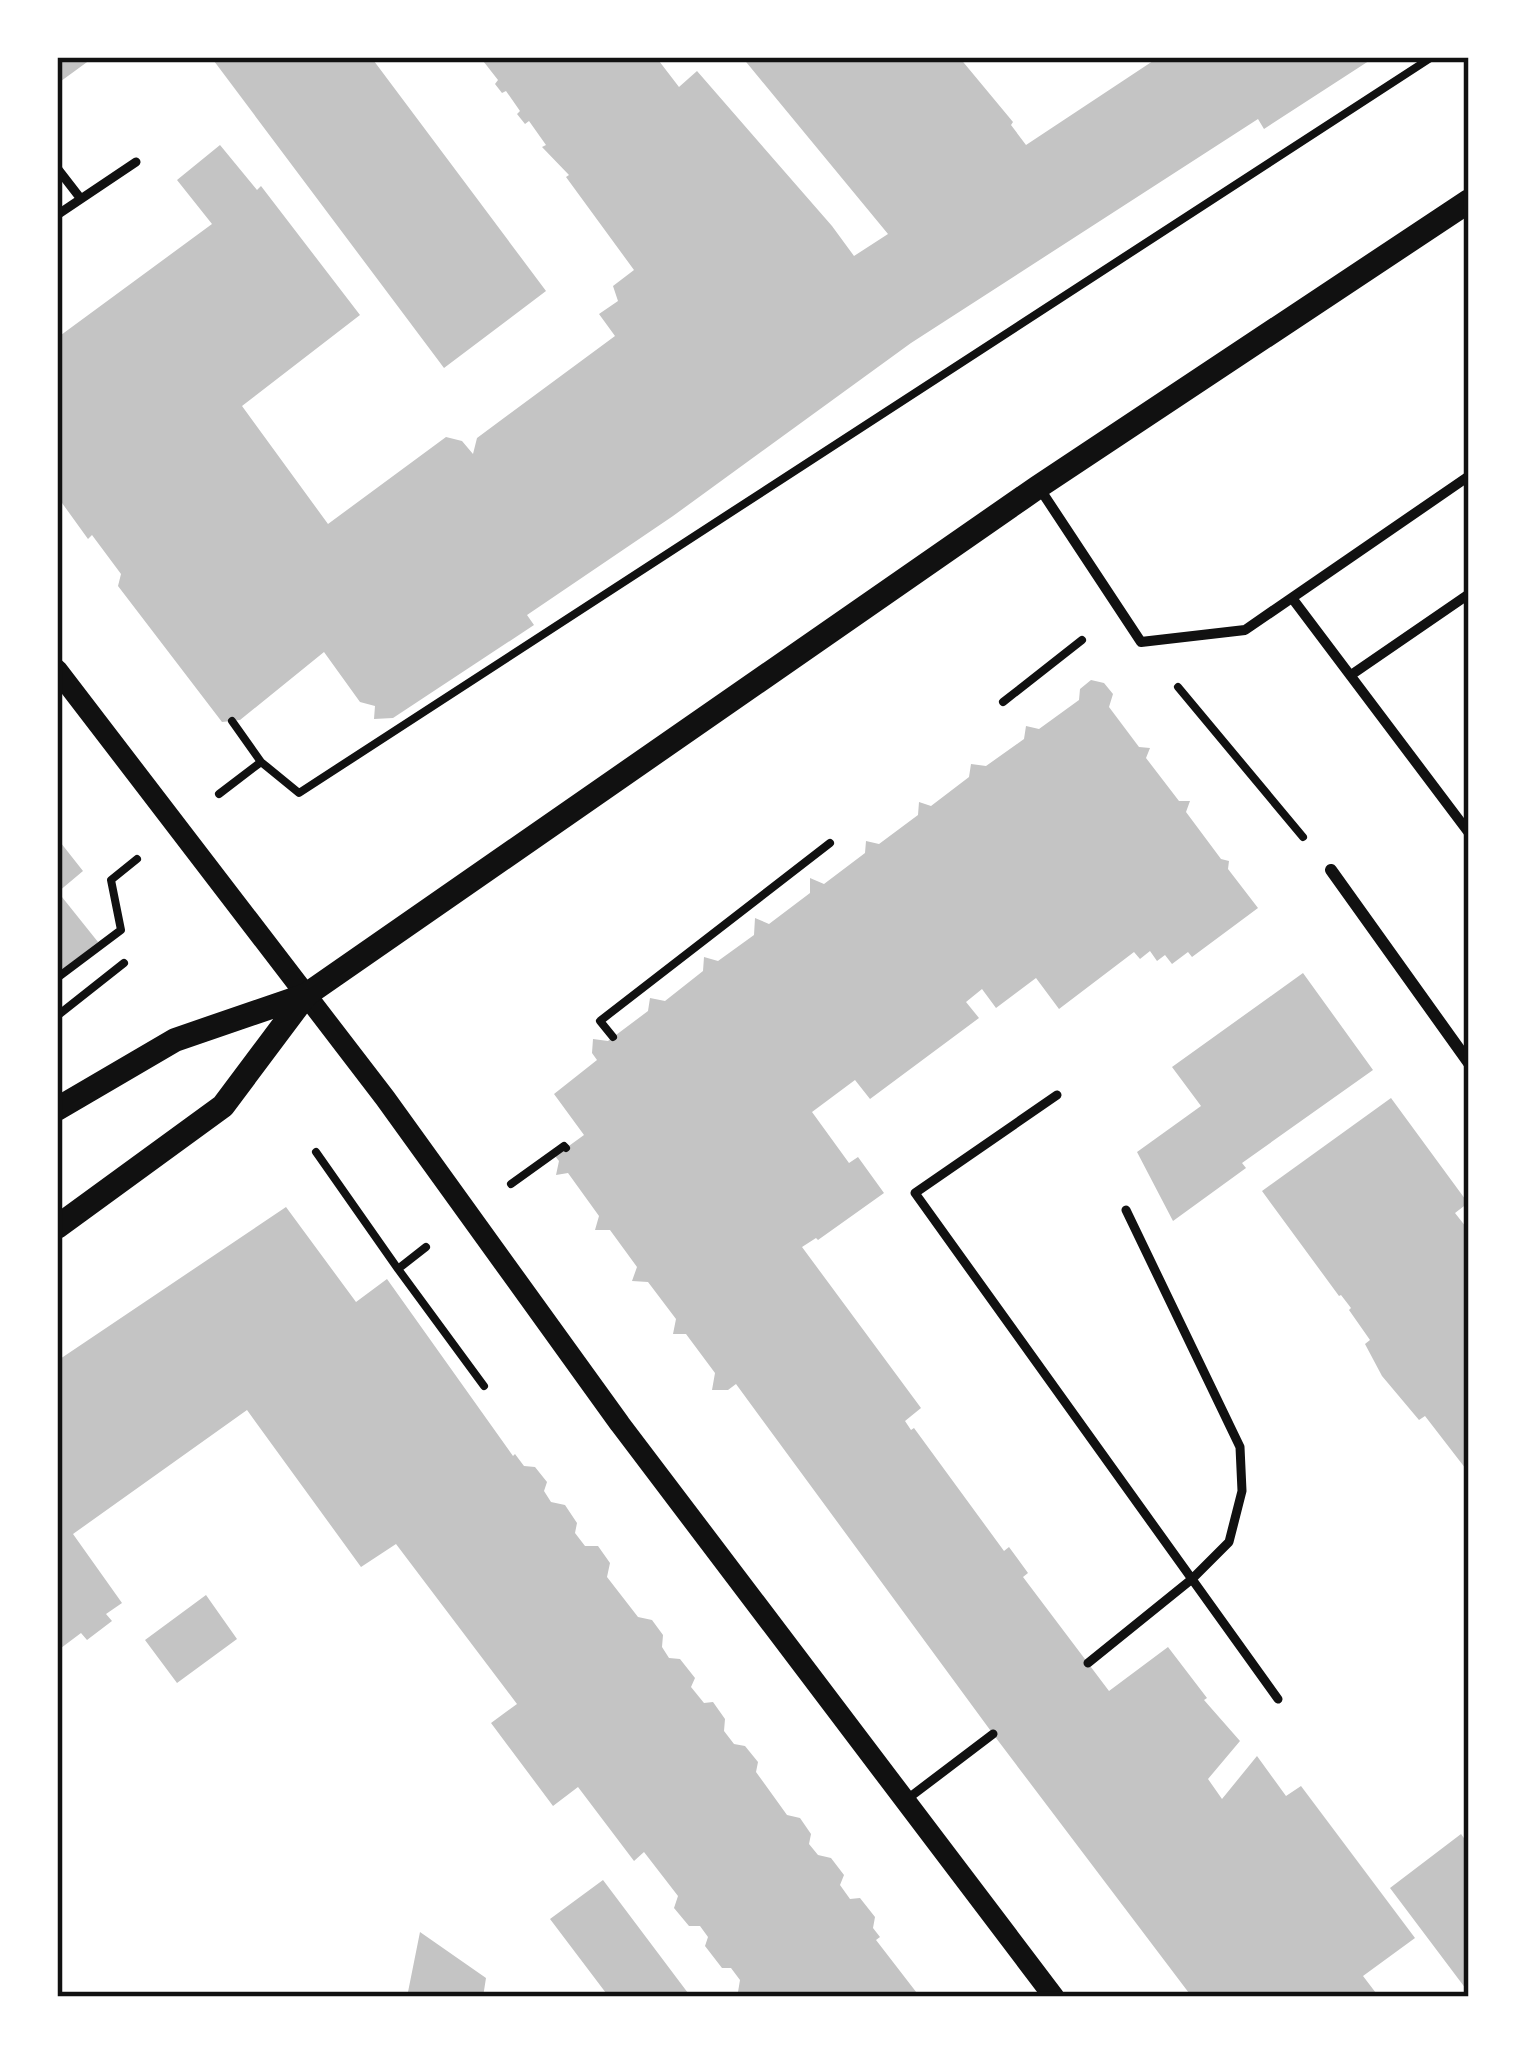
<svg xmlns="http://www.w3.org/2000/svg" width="1526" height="2054" font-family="'Noto Serif',serif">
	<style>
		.building { fill: #c4c4c4 }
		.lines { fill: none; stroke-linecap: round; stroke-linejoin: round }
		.path { stroke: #111; stroke-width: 8 }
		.service { stroke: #111; stroke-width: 9 }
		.pedestrian { stroke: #111; stroke-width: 10 }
		.minor { stroke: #111; stroke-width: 12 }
		.tertiary { stroke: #111; stroke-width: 21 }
		.secondary { stroke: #111; stroke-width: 24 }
		.neatline { fill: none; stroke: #111; stroke-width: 4.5 }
	</style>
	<rect width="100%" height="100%" fill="#fff"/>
	<path class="building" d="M 57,57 L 94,57 L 57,84 Z
		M 211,57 L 371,57 L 546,291 L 444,368 Z
		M 480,57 L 656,57 L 679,87 L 697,71 L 832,226 L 854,256 L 888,234 L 742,57 L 959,57 L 1013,122 L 1011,125 L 1026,145 L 1159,57 L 1375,57 L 1264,129 L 1258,119 L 911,343 L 673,516 L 527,615 L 534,625 L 393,718 L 374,719 L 375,706 L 360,702 L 324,652 L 240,720 L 222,722 L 118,586 L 121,574 L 92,535 L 88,539 L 57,496 L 57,330 L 61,335 L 212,224 L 177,180 L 220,145 L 257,190 L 261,186 L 360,315 L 242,406 L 328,524 L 446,437 L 462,441 L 473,454 L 477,438 L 615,336 L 599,314 L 618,301 L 613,286 L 634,270 L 566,177 L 569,175 L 542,147 L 546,145 L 529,121 L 525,124 L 517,114 L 520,111 L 506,91 L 502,93 L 495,84 L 498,80 Z
		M 1091,680 L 1104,683 L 1113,694 L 1109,707 L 1139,747 L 1150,748 L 1146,758 L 1179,801 L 1190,801 L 1186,812 L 1221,859 L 1229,861 L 1228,869 L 1258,908 L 1192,957 L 1188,952 L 1172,964 L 1165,955 L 1157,961 L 1150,951 L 1140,959 L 1134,952 L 1059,1009 L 1036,978 L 996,1008 L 982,989 L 966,1002 L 979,1018 L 870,1099 L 855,1080 L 812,1112 L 849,1163 L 858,1157 L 884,1193 L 818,1240 L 816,1238 L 802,1247 L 921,1408 L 905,1421 L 911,1430 L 914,1428 L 1004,1551 L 1009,1547 L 1028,1573 L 1023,1577 L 1109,1691 L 1168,1647 L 1207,1698 L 1204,1700 L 1240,1741 L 1208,1779 L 1222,1799 L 1257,1756 L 1286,1796 L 1301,1786 L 1415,1938 L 1363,1976 L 1379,1997 L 1192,1997 L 993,1734 L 736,1384 L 728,1390 L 712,1390 L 715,1373 L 686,1334 L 673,1334 L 676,1319 L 648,1282 L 632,1281 L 637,1267 L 610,1230 L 595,1230 L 599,1216 L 568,1173 L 556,1175 L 559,1161 L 555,1156 L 584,1135 L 554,1094 L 597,1060 L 592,1053 L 593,1039 L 608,1041 L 648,1011 L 650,998 L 665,1001 L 703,971 L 704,957 L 718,961 L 754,935 L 755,918 L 769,924 L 810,893 L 810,878 L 824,884 L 865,853 L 866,841 L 879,844 L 918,815 L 919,802 L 931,806 L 969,777 L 971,764 L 986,766 L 1024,739 L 1026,726 L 1039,729 L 1079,700 L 1080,689 Z
		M 57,838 L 83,871 L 58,892 L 98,942 L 57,974 Z
		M 1303,973 L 1373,1070 L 1242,1163 L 1246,1168 L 1173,1221 L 1137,1152 L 1201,1106 L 1172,1067 Z
		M 1391,1098 L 1468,1203 L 1455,1213 L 1466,1227 L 1469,1225 L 1469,1473 L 1425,1416 L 1419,1420 L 1382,1376 L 1365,1344 L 1370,1340 L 1349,1310 L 1351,1308 L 1341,1295 L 1339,1296 L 1262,1191 Z
		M 286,1207 L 356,1302 L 387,1279 L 513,1456 L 515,1454 L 524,1466 L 535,1467 L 547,1482 L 544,1491 L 551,1502 L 565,1505 L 577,1523 L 575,1533 L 585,1546 L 598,1546 L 610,1563 L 607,1577 L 638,1617 L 652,1620 L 663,1635 L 662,1647 L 669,1658 L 680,1659 L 695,1678 L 691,1687 L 704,1703 L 713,1702 L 725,1719 L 724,1731 L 734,1744 L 745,1746 L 758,1762 L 756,1772 L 787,1815 L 800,1818 L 811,1834 L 809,1844 L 818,1855 L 831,1858 L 844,1875 L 840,1885 L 850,1899 L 860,1898 L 875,1917 L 873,1928 L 880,1937 L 876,1940 L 920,1997 L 742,1997 L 738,1992 L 740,1980 L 731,1968 L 722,1968 L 705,1946 L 708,1937 L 700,1926 L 689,1926 L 674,1908 L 678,1896 L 644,1852 L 634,1861 L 578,1787 L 553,1806 L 491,1723 L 517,1704 L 396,1544 L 361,1567 L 247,1410 L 73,1534 L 122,1603 L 106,1614 L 112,1621 L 87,1640 L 81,1633 L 57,1651 L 57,1361 Z
		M 206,1595 L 237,1639 L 177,1683 L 145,1640 Z
		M 1461,1834 L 1469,1845 L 1469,1993 L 1390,1888 Z
		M 603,1880 L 691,1997 L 609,1997 L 550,1919 Z
		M 420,1932 L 486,1978 L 483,1997 L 407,1997 Z"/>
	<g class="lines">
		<path class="path" d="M 1178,687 L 1303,837
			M 1003,702 L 1082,640
			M 232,721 L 261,762 L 299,793 L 1432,57
			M 219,794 L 261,762
			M 57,978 L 121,930 L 111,880 L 137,859
			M 57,1016 L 124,963
			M 613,1037 L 600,1021 L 830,843
			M 316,1152 L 398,1269 L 426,1247
			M 511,1184 L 564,1146 L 566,1148
			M 398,1269 L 484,1386"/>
		<path class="service" d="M 57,168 L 81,199
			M 57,215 L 136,162
			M 1057,1095 L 915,1193 L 1278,1699
			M 1088,1663 L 1192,1579 L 1229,1542 L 1242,1491 L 1240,1447 L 1126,1210
			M 906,1800 L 993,1734"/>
		<path class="pedestrian" d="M 1040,489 L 1141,642 L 1245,630 L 1469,476
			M 1292,598 L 1469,833
			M 1351,675 L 1469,594"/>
		<path class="minor" d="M 1331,870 L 1469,1063"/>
		<path class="tertiary" d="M 57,670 L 385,1098 L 620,1424 L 1054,1997"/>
		<path class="secondary" d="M 57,1109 L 175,1040 L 306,995 L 1038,487 L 1469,201
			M 57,1227 L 223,1106 L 306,995"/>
	</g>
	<rect width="1526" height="2054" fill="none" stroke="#ffffff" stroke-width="120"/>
	<rect x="60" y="60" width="1406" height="1934" class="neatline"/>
</svg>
